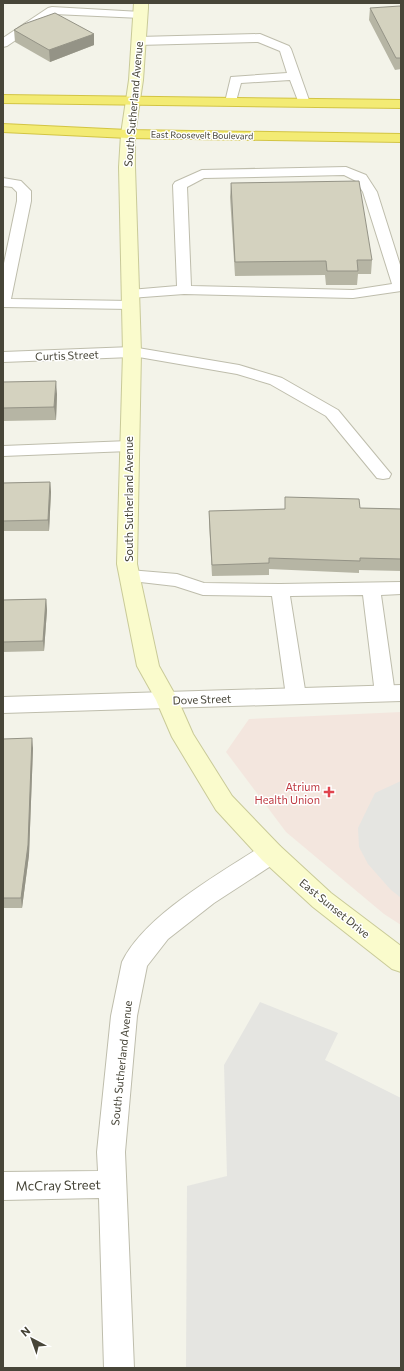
<svg xmlns="http://www.w3.org/2000/svg" width="404" height="1371" font-family="Commissioner,sans-serif">
	<style>
		.medical { fill: #f3e6de }
		.parking { fill: #e5e5e1 }
		.lines { fill: none; stroke-linecap: round; stroke-linejoin: round }
		.lane-casing { stroke: #bebdac; stroke-width: 2 }
		.street-casing { stroke: #bebdac; stroke-width: 2 }
		.secondary-casing { stroke: #c9ca98; stroke-width: 2 }
		.highway-casing { stroke: #d2c444; stroke-width: 2 }
		.lane { fill: #fff; fill-rule: evenodd }
		.street { fill: #fff; fill-rule: evenodd }
		.secondary { fill: #fafbcc; fill-rule: evenodd }
		.highway { fill: #f3eb74; fill-rule: evenodd }
		.wall { fill: #b6b5a4 }
		.shaded-wall { fill: #949386 }
		.building { fill: #d4d2bf; stroke: #949386 }
		.health-dot { fill: #e0444e; stroke: #fff; stroke-width: 1.5 }
		.labels { text-anchor: middle; dominant-baseline: central; stroke-width: 3; stroke-linejoin: round; paint-order: stroke }
		.far-street-label { font-size: 9px; fill: #474538; stroke: #fff }
		.street-label { font-size: 11px; fill: #474538; stroke: #fff }
		.health-label { font-size: 11px; fill: #be3a42; stroke: #fff; text-anchor: end }
		.near-street-label { font-size: 13px; fill: #474538; stroke: #fff }
	</style>
	<rect width="100%" height="100%" fill="#f3f3e9"/>
	<path class="medical" d="M 401,712 L 401,925 L 384,914 L 286,832 L 226,752 L 249,719 Z"/>
	<path class="parking" d="M 401,781 L 401,898 L 390,889 L 368,864 L 359,847 L 358,828 L 375,793 Z
		M 260,1002 L 338,1033 L 325,1060 L 401,1098 L 401,1368 L 186,1368 L 187,1186 L 227,1176 L 224,1065 Z"/>
	<g class="lines">
		<defs>
			<path id="lane" d="M 52,7 L 141,12 L 145,13 L 147,15 L 145,17 L 141,18 L 54,14 L 7,46 L 3,47 L 3,38 L 48,8 Z
				M 260,34 L 289,46 L 291,49 L 310,103 L 308,106 L 300,106 L 290,80 L 241,83 L 235,105 L 227,105 L 225,102 L 231,77 L 287,73 L 280,51 L 258,42 L 138,45 L 134,43 L 132,41 L 134,39 L 138,37 Z
				M 346,167 L 366,175 L 377,192 L 401,268 L 401,291 L 353,298 L 184,294 L 130,298 L 125,297 L 123,294 L 125,291 L 130,290 L 177,286 L 173,185 L 175,182 L 202,170 ZM 344,175 L 356,181 L 363,192 L 392,284 L 353,290 L 191,286 L 187,187 L 204,178 Z
				M 3,178 L 21,181 L 31,191 L 31,201 L 11,299 L 130,301 L 135,302 L 137,305 L 135,308 L 130,309 L 3,307 L 3,268 L 17,201 L 17,192 L 12,187 L 3,186 Z
				M 132,347 L 239,365 L 282,378 L 338,410 L 391,474 L 389,478 L 383,479 L 377,478 L 326,416 L 270,384 L 237,374 L 127,355 L 124,352 L 127,349 Z
				M 129,441 L 135,442 L 137,446 L 135,450 L 129,451 L 3,456 L 3,446 Z
				M 129,570 L 177,574 L 204,583 L 280,584 L 401,582 L 401,594 L 381,595 L 395,694 L 392,699 L 385,701 L 378,699 L 375,694 L 363,595 L 290,596 L 306,696 L 303,701 L 296,703 L 289,701 L 286,696 L 272,596 L 203,595 L 175,586 L 123,580 L 120,576 L 123,572 Z"/>
			<path id="street" d="M 132,347 L 138,348 L 141,352 L 138,356 L 132,357 L 3,362 L 3,352 Z
				M 401,685 L 401,701 L 3,713 L 3,697 Z
				M 271,843 L 280,846 L 283,853 L 280,860 L 214,903 L 168,939 L 147,966 L 137,1016 L 125,1152 L 134,1368 L 104,1368 L 99,1198 L 3,1200 L 3,1172 L 98,1171 L 97,1152 L 111,1016 L 122,962 C 145,915 219,874 262,846 Z"/>
			<path id="secondary" d="M 134,3 L 148,3 L 148,8 L 143,80 L 135,134 L 135,167 L 141,352 L 137,564 L 159,666 L 178,700 L 193,734 L 232,796 L 280,846 L 331,893 L 401,946 L 401,972 L 392,969 L 313,907 L 262,860 L 216,810 L 172,737 L 156,700 L 137,666 L 117,564 L 123,352 L 119,167 L 121,134 L 129,80 Z"/>
			<path id="highway" d="M 3,95 L 401,100 L 401,108 L 3,103 Z
				M 3,124 L 128,130 L 401,134 L 401,142 L 128,138 L 3,132 Z"/>
		</defs>
		<use href="#lane" class="lane-casing"/>
		<use href="#street" class="street-casing"/>
		<use href="#secondary" class="secondary-casing"/>
		<use href="#highway" class="highway-casing"/>
		<use href="#lane" class="lane"/>
		<use href="#street" class="street"/>
		<use href="#secondary" class="secondary"/>
		<use href="#highway" class="highway"/>
	</g>
	<path class="wall" d="M 370,8 L 401,8 L 401,69 L 395,70 L 369,20 Z
		M 14,30 L 94,34 L 94,45 L 50,62 L 15,42 Z
		M 231,183 L 372,260 L 371,274 L 358,274 L 357,285 L 326,285 L 325,275 L 235,276 L 230,197 Z
		M 3,382 L 57,394 L 56,420 L 3,421 Z
		M 50,482 L 51,492 L 49,531 L 3,531 L 3,483 Z
		M 360,508 L 401,509 L 401,571 L 359,570 L 359,573 L 269,569 L 269,575 L 212,576 L 209,522 L 209,511 Z
		M 46,599 L 47,610 L 44,651 L 3,652 L 3,600 Z
		M 3,739 L 33,748 L 29,855 L 22,908 L 3,908 Z"/>
	<path class="shaded-wall" d="M 94,34 L 94,45 L 50,62 L 49,50 Z
		M 56,381 L 57,394 L 56,420 L 54,407 Z
		M 50,482 L 51,492 L 49,531 L 48,520 Z
		M 46,599 L 47,610 L 44,651 L 43,641 Z
		M 32,738 L 33,748 L 29,855 L 22,908 L 21,898 Z"/>
	<path class="building" d="M 400,6 L 401,8 L 401,58 L 396,58 L 370,8 Z
		M 55,13 L 94,34 L 49,50 L 14,30 L 24,24 Z
		M 359,181 L 372,260 L 357,260 L 358,271 L 327,271 L 326,261 L 235,262 L 231,183 Z
		M 56,381 L 54,407 L 3,408 L 3,382 Z
		M 50,482 L 48,520 L 3,521 L 3,483 Z
		M 285,497 L 359,499 L 360,508 L 401,509 L 401,559 L 360,558 L 360,561 L 269,558 L 269,563 L 212,565 L 209,511 L 285,509 Z
		M 46,599 L 43,641 L 3,642 L 3,600 Z
		M 32,738 L 28,845 L 21,898 L 3,898 L 3,739 Z"/>
	<path class="health-dot" d="M327 786h4v4h4v4h-4v4h-4v-4h-4v-4h4z"/>
	<g class="labels">
		<g class="far-street-label">
			<text transform="translate(202 135) rotate(1)">East Roosevelt Boulevard</text>
		</g>
		<g class="street-label">
			<text transform="translate(133 104) rotate(-85)">South Sutherland Avenue</text>
			<text transform="translate(67 355) rotate(-2)">Curtis Street</text>
			<text transform="translate(128 499) rotate(-90)">South Sutherland Avenue</text>
			<text transform="translate(202 699) rotate(-2)">Dove Street</text>
			<text transform="translate(335 908) rotate(39)">East Sunset Drive</text>
			<text transform="translate(121 1063) rotate(-84)">South Sutherland Avenue</text>
		</g>
		<g class="health-label">
			<text x="320" y="786">Atrium<tspan x="320" dy="13">Health Union</tspan></text>
		</g>
		<g class="near-street-label">
			<text transform="translate(58 1185) rotate(-1)">McCray Street</text>
		</g>
	</g>
	<rect width="404" height="1371" fill="none" stroke="#474538" stroke-width="8"/>
	<g transform="translate(32 1339) rotate(319)" stroke="#ffffff" stroke-width="3" paint-order="stroke">
	<path d="M0-3L7 15L0 10L-7 15Z" fill="#474538"/>
	<text y="-6" font-size="11" font-weight="bold" text-anchor="middle" fill="#474538">N</text>
	</g>
</svg>
